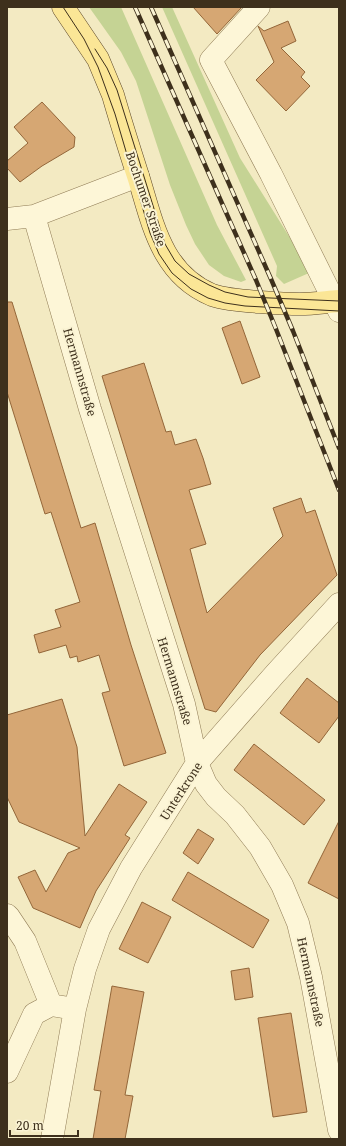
<svg xmlns="http://www.w3.org/2000/svg" width="346" height="1146" font-family="'Noto Serif',serif">
	<style>
		.green { fill: #c5d394 }
		.building { fill: #d6a773; stroke: #936639 }
		.lines { fill: none; stroke-linecap: round; stroke-linejoin: round }
		.minor-casing { stroke: #907c56; stroke-width: 23 }
		.major-casing { stroke: #5d482b; stroke-width: 23 }
		.minor { stroke: #fdf6d7; stroke-width: 22 }
		.major { stroke: #fbe696; stroke-width: 22 }
		.tram { stroke: #3e301c; stroke-width: 1 }
		.rail-casing { stroke: #3e301c; stroke-width: 4.5 }
		.rail { stroke: #faf3d3; stroke-width: 3; stroke-dasharray: 9; stroke-linecap: butt }
		.labels { text-anchor: middle; dominant-baseline: central; stroke-width: 4; stroke-linejoin: round; paint-order: stroke }
		.street-label { font-size: 12px; fill: #3e301c; stroke: #faf3d3 }
	</style>
	<rect width="100%" height="100%" fill="#f3eac2"/>
	<path class="green" d="M 89,7 L 121,7 L 217,225 L 246,280 L 241,282 L 224,276 L 209,265 L 195,244 L 186,225 L 170,185 L 136,81 L 121,52 Z
		M 162,7 L 172,7 L 240,158 L 307,265 L 309,273 L 284,284 L 276,276 L 277,266 Z"/>
	<path class="building" d="M 193,7 L 242,7 L 217,34 Z
		M 288,21 L 296,41 L 281,48 L 305,72 L 301,77 L 310,86 L 286,111 L 256,80 L 274,62 L 258,26 L 264,31 Z
		M 42,102 L 75,137 L 74,147 L 42,166 L 20,182 L 7,168 L 7,161 L 28,143 L 14,127 Z
		M 7,302 L 12,302 L 81,528 L 95,523 L 131,645 L 166,753 L 124,766 L 102,693 L 110,691 L 99,655 L 78,662 L 77,656 L 70,658 L 66,645 L 39,653 L 34,635 L 61,627 L 55,610 L 80,602 L 51,512 L 45,514 L 7,392 Z
		M 240,321 L 260,377 L 242,384 L 222,328 Z
		M 144,363 L 166,432 L 171,431 L 175,445 L 196,439 L 203,458 L 211,484 L 189,490 L 206,544 L 190,549 L 207,613 L 283,536 L 273,508 L 301,498 L 306,513 L 315,510 L 337,575 L 260,655 L 216,712 L 205,709 L 102,376 Z
		M 307,678 L 339,703 L 339,716 L 319,743 L 280,713 Z
		M 62,699 L 77,747 L 85,836 L 119,784 L 147,802 L 125,835 L 130,838 L 96,891 L 80,928 L 33,908 L 18,877 L 35,870 L 46,892 L 68,853 L 80,848 L 19,822 L 7,797 L 7,715 Z
		M 254,744 L 325,800 L 304,825 L 234,770 Z
		M 339,821 L 339,899 L 308,883 Z
		M 198,829 L 214,839 L 198,864 L 183,853 Z
		M 188,872 L 269,920 L 253,948 L 172,900 Z
		M 142,902 L 171,917 L 148,963 L 119,949 Z
		M 249,968 L 253,997 L 235,1000 L 231,971 Z
		M 112,986 L 144,992 L 125,1095 L 133,1096 L 125,1139 L 93,1139 L 101,1091 L 94,1090 Z
		M 291,1013 L 307,1112 L 273,1117 L 258,1018 Z"/>
	<g class="lines">
		<defs>
			<path id="minor" d="M 259,7 L 211,60 L 271,174 L 339,311
				M 34,216 L 90,409 L 184,704 L 197,763 L 206,784 L 216,797 L 235,815 L 260,847 L 282,885 L 298,923 L 311,977 L 339,1130
				M 7,219 L 34,216 L 138,176
				M 7,915 L 9,917 L 25,941 L 51,1005
				M 7,1072 L 34,1014 L 51,1005 L 75,1009
				M 52,1139 L 75,1009 L 85,969 L 99,929 L 131,868 L 197,763 L 275,674 L 339,604"/>
			<path id="major" d="M 63,7 L 98,59 L 113,95 C 121,123 130,151 139,179 C 153,225 162,274 212,295 C 227,300 244,301 260,302 C 273,303 286,304 300,304 C 313,304 326,302 339,301"/>
		</defs>
		<use href="#minor" class="minor-casing"/>
		<use href="#major" class="major-casing"/>
		<use href="#minor" class="minor"/>
		<use href="#major" class="major"/>
		<path class="tram" d="M 63,7 L 84,39 L 98,67 L 115,114 L 150,233 L 159,254 L 172,273 L 191,289 L 208,298 L 225,303 L 245,306 L 339,311
			M 95,49 L 107,68 L 117,90 L 165,244 L 175,261 L 189,274 L 209,285 L 225,292 L 248,297 L 339,301"/>
		<defs>
			<path id="rail" d="M 135,7 L 256,280 L 276,329 L 339,490
				M 151,7 L 271,279 L 293,331 L 339,448"/>
		</defs>
		<use href="#rail" class="rail-casing"/>
		<use href="#rail" class="rail"/>
	</g>
	<g class="labels">
		<g class="street-label">
			<text transform="translate(146 199) rotate(71)">Bochumer Straße</text>
			<text transform="translate(80 372) rotate(74)">Hermannstraße</text>
			<text transform="translate(175 681) rotate(73)">Hermannstraße</text>
			<text transform="translate(181 791) rotate(-57)">Unterkrone</text>
			<text transform="translate(311 982) rotate(78)">Hermannstraße</text>
		</g>
	</g>
	<rect width="346" height="1146" fill="none" stroke="#3e301c" stroke-width="16"/>
	<path d="M10 1130v6h68v-6" fill="none" stroke="#3e301c" stroke-width="2"/>
	<text x="16" y="1130" font-size="12" fill="#3e301c" stroke="#faf3d3" stroke-width="3" paint-order="stroke">20 m</text>
</svg>
